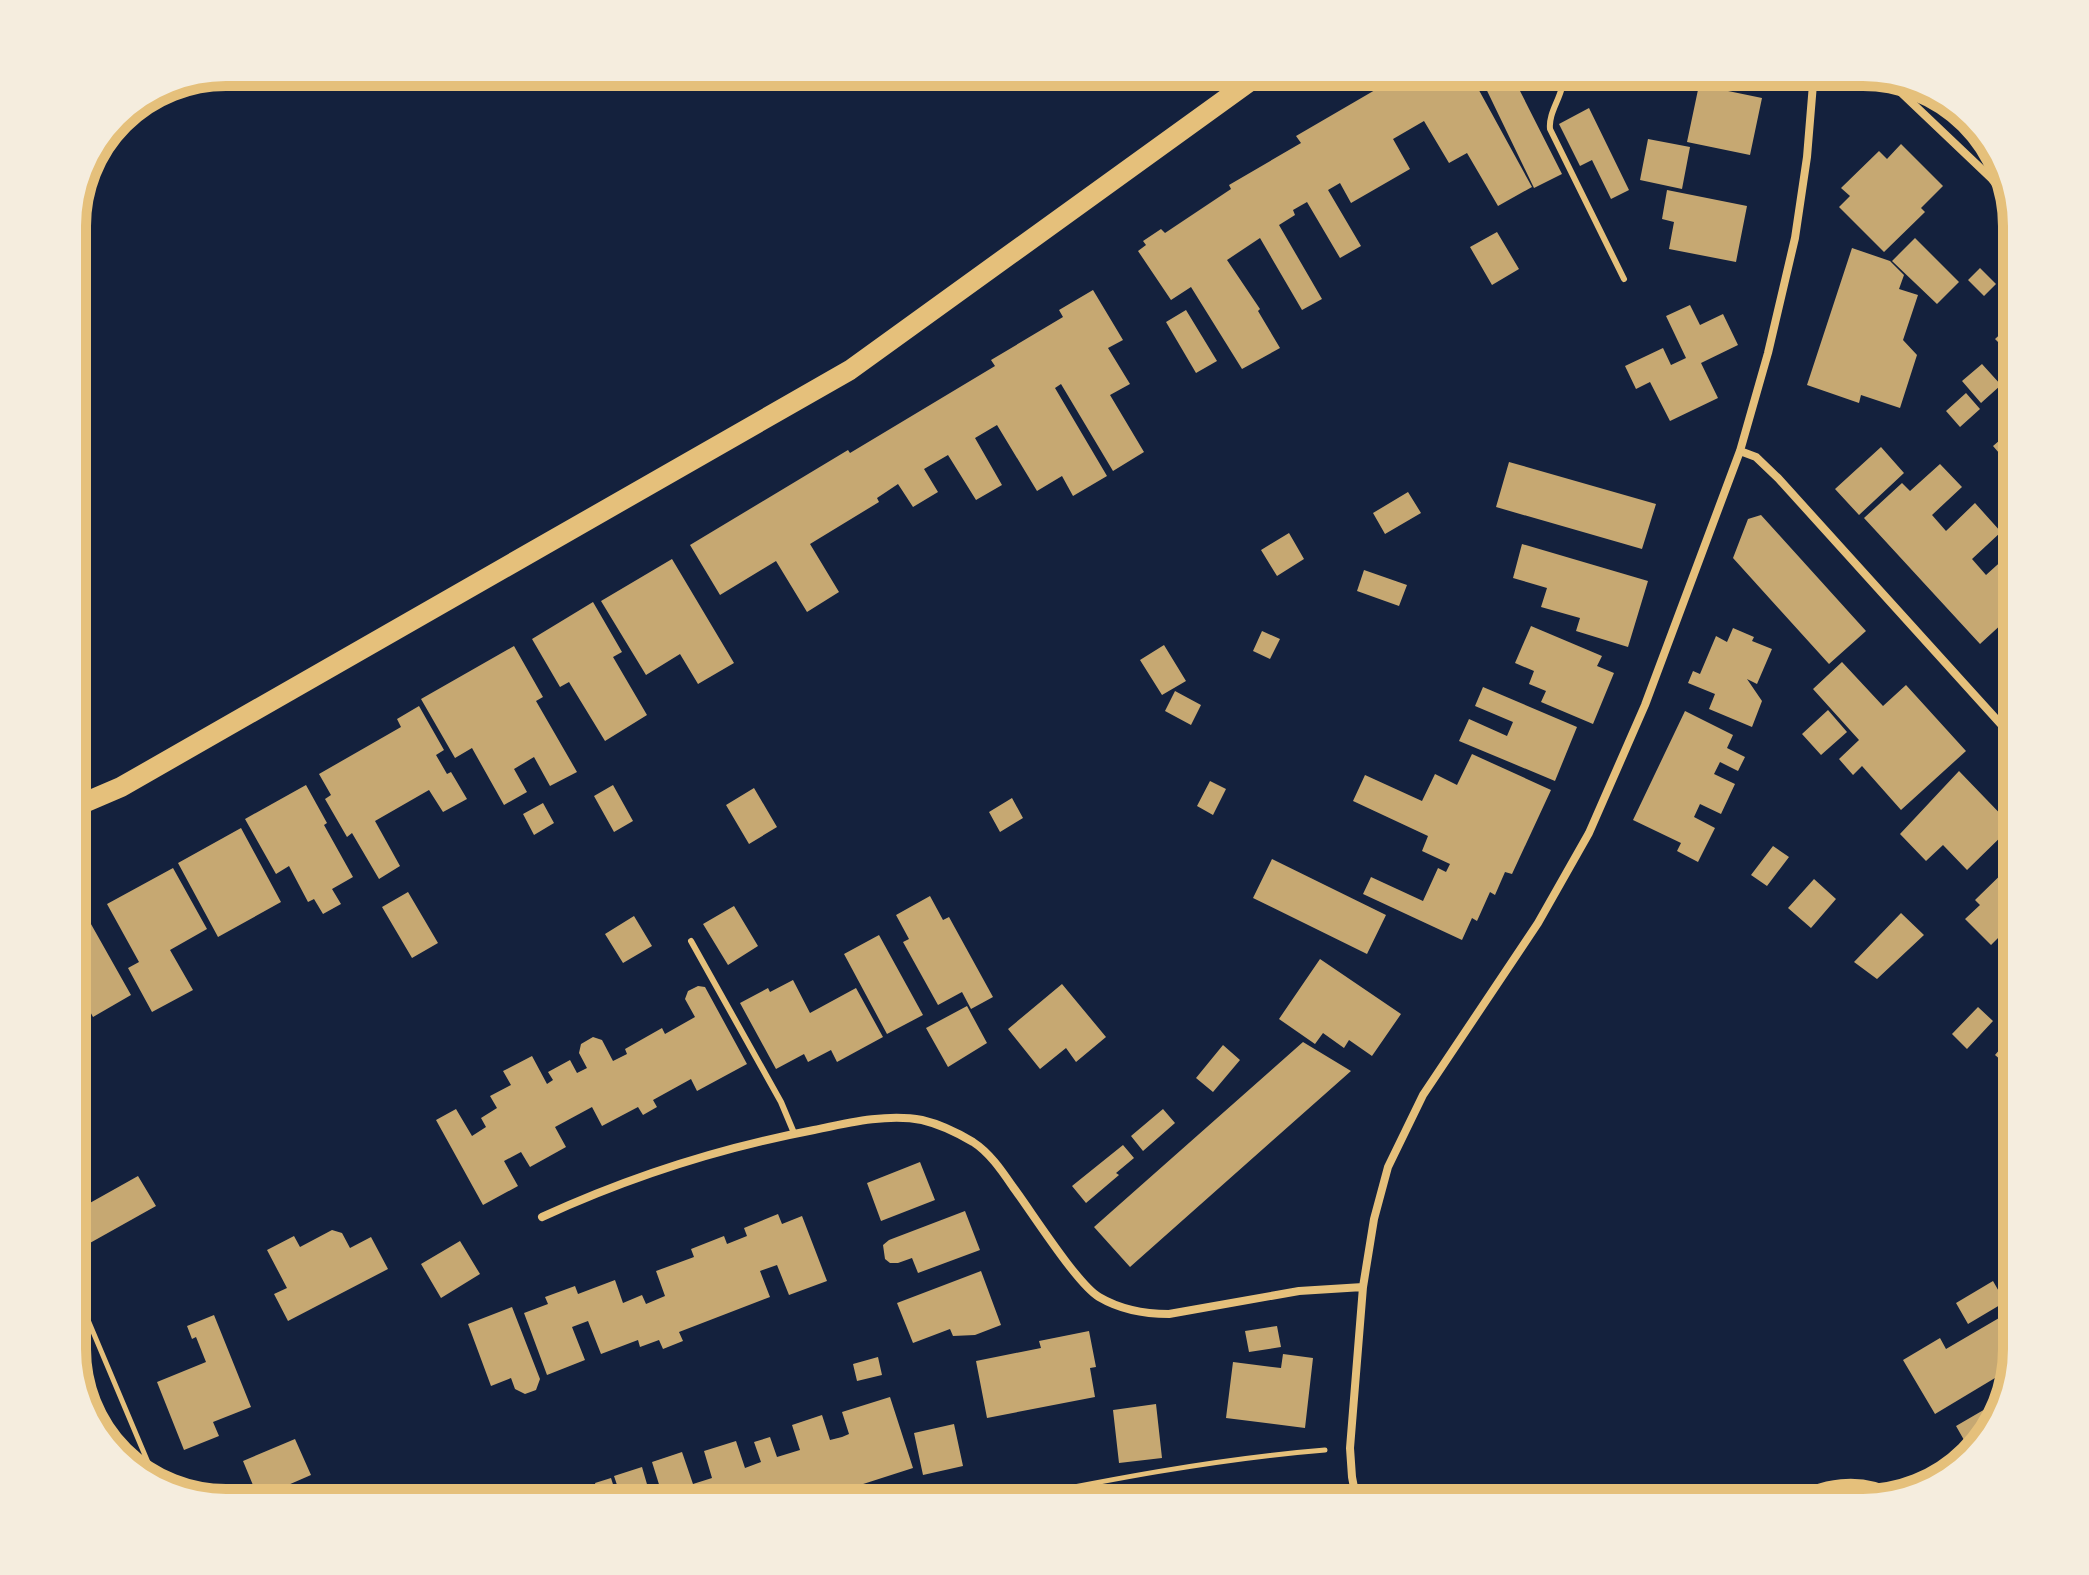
<svg xmlns="http://www.w3.org/2000/svg" width="2089" height="1575" font-family="'PT Sans',sans-serif">
	<style>
		.building { fill: #c6a872 }
		.lines { fill: none; stroke-linecap: round; stroke-linejoin: round }
		.path { stroke: #e5c07b; stroke-width: 5 }
		.service { stroke: #e5c07b; stroke-width: 6 }
		.minor { stroke: #e5c07b; stroke-width: 8 }
		.primary { stroke: #e5c07b; stroke-width: 20 }
		.rim { fill: none; stroke: #e5c07b; stroke-width: 10 }
	</style>
	<rect width="100%" height="100%" fill="#14213d"/>
	<path class="building" d="M 1406,72 L 1469,72 L 1532,187 L 1498,206 L 1467,153 L 1449,163 L 1424,121 L 1393,139 L 1410,169 L 1351,203 L 1340,183 L 1328,190 L 1361,246 L 1340,258 L 1307,202 L 1293,210 L 1295,215 L 1279,225 L 1322,299 L 1302,310 L 1260,238 L 1227,260 L 1260,309 L 1258,311 L 1280,348 L 1242,369 L 1191,287 L 1171,300 L 1138,251 L 1146,245 L 1143,241 L 1161,229 L 1165,233 L 1231,189 L 1229,185 L 1301,143 L 1296,136 Z
		M 1478,72 L 1554,72 L 1519,89 L 1562,174 L 1534,188 Z
		M 1719,72 L 1790,72 L 1790,83 L 1719,84 Z
		M 1699,85 L 1762,98 L 1750,155 L 1687,142 Z
		M 1589,108 L 1629,190 L 1611,199 L 1592,160 L 1580,166 L 1559,124 Z
		M 1648,139 L 1690,147 L 1682,189 L 1640,180 Z
		M 1901,144 L 1943,186 L 1921,208 L 1925,212 L 1884,252 L 1839,207 L 1850,196 L 1841,188 L 1879,151 L 1887,159 Z
		M 1667,190 L 1747,206 L 1736,262 L 1669,249 L 1674,222 L 1662,219 Z
		M 1497,232 L 1519,269 L 1492,285 L 1470,247 Z
		M 1915,238 L 1959,282 L 1937,304 L 1892,261 Z
		M 1852,248 L 1890,261 L 1904,275 L 1899,289 L 1918,295 L 1903,340 L 1917,355 L 1900,408 L 1861,395 L 1859,403 L 1807,385 Z
		M 1980,268 L 1996,284 L 1984,296 L 1968,280 Z
		M 1093,290 L 1123,340 L 1108,348 L 1130,384 L 1110,395 L 1144,452 L 1113,471 L 1061,384 L 1055,388 L 1107,476 L 1073,496 L 1062,476 L 1037,491 L 997,425 L 975,438 L 1002,485 L 976,500 L 948,455 L 924,469 L 938,492 L 913,507 L 898,484 L 877,498 L 879,502 L 810,544 L 839,592 L 807,612 L 776,561 L 720,595 L 690,545 L 848,450 L 850,453 L 995,366 L 991,360 L 1063,317 L 1059,310 Z
		M 2017,298 L 2017,361 L 1995,339 L 2008,327 L 1998,317 Z
		M 1690,305 L 1700,325 L 1723,314 L 1738,345 L 1701,363 L 1718,398 L 1670,421 L 1650,382 L 1636,389 L 1625,366 L 1663,348 L 1671,365 L 1686,358 L 1666,316 Z
		M 1186,310 L 1217,361 L 1196,373 L 1166,322 Z
		M 1982,364 L 2001,385 L 1981,403 L 1962,381 Z
		M 2017,388 L 2017,409 L 2010,415 L 2000,403 Z
		M 1966,393 L 1980,409 L 1960,427 L 1946,411 Z
		M 2007,434 L 2017,446 L 2017,464 L 2012,468 L 1993,446 Z
		M 1881,447 L 1904,473 L 1859,515 L 1835,489 Z
		M 1509,462 L 1656,504 L 1642,549 L 1496,507 Z
		M 1940,464 L 1962,487 L 1932,515 L 1946,531 L 1975,503 L 2001,532 L 1972,559 L 1986,575 L 2017,547 L 2017,592 L 2010,599 L 2017,610 L 1980,644 L 1864,518 L 1902,483 L 1910,491 Z
		M 1408,492 L 1421,513 L 1385,534 L 1373,513 Z
		M 1761,515 L 1866,631 L 1829,664 L 1733,558 L 1748,519 Z
		M 1289,533 L 1304,559 L 1277,576 L 1261,550 Z
		M 1522,544 L 1648,581 L 1628,647 L 1576,631 L 1580,618 L 1541,607 L 1547,588 L 1513,578 Z
		M 672,559 L 734,663 L 698,684 L 680,654 L 646,675 L 601,601 Z
		M 1364,570 L 1407,585 L 1399,606 L 1357,591 Z
		M 593,602 L 622,652 L 613,657 L 647,715 L 605,741 L 569,682 L 560,687 L 532,639 Z
		M 1531,626 L 1602,656 L 1597,666 L 1614,673 L 1593,724 L 1541,702 L 1546,691 L 1529,684 L 1534,671 L 1515,663 Z
		M 1733,628 L 1754,637 L 1752,641 L 1772,649 L 1757,684 L 1747,679 L 1762,701 L 1752,727 L 1709,709 L 1715,694 L 1688,683 L 1693,671 L 1700,674 L 1716,636 L 1727,642 Z
		M 1262,631 L 1280,639 L 1270,659 L 1253,651 Z
		M 1164,645 L 1186,681 L 1162,695 L 1140,660 Z
		M 514,646 L 543,697 L 536,701 L 577,772 L 550,786 L 534,757 L 514,769 L 527,792 L 504,805 L 472,748 L 455,758 L 421,699 Z
		M 1842,662 L 1883,706 L 1906,685 L 1966,751 L 1901,810 L 1862,766 L 1853,775 L 1839,759 L 1859,740 L 1813,689 Z
		M 1483,687 L 1577,727 L 1555,781 L 1459,741 L 1469,719 L 1507,736 L 1513,722 L 1475,706 Z
		M 1175,691 L 1201,705 L 1191,725 L 1165,711 Z
		M 419,706 L 444,750 L 436,755 L 447,774 L 451,772 L 467,799 L 443,812 L 429,790 L 375,821 L 400,866 L 379,879 L 352,833 L 347,837 L 325,799 L 331,795 L 319,774 L 401,727 L 397,719 Z
		M 1828,710 L 1847,732 L 1821,755 L 1802,734 Z
		M 1685,711 L 1733,735 L 1727,748 L 1745,757 L 1738,771 L 1720,762 L 1714,774 L 1735,784 L 1721,814 L 1700,804 L 1694,817 L 1715,828 L 1698,862 L 1677,851 L 1681,843 L 1633,820 Z
		M 1472,754 L 1551,790 L 1512,874 L 1505,872 L 1495,895 L 1490,892 L 1477,921 L 1472,918 L 1462,940 L 1363,894 L 1371,877 L 1423,901 L 1438,868 L 1446,872 L 1450,864 L 1422,851 L 1428,836 L 1353,801 L 1365,775 L 1422,801 L 1435,774 L 1457,785 Z
		M 1959,771 L 2012,826 L 1967,870 L 1943,845 L 1926,861 L 1900,834 Z
		M 1210,781 L 1226,789 L 1213,815 L 1197,806 Z
		M 306,785 L 327,823 L 324,825 L 353,877 L 332,889 L 341,904 L 323,914 L 314,899 L 308,902 L 289,866 L 276,874 L 245,819 Z
		M 613,785 L 633,821 L 614,832 L 594,796 Z
		M 754,788 L 777,827 L 749,844 L 726,805 Z
		M 1012,798 L 1023,818 L 1000,832 L 989,812 Z
		M 543,803 L 554,823 L 534,835 L 523,814 Z
		M 241,828 L 281,902 L 218,937 L 178,863 Z
		M 1773,846 L 1789,857 L 1767,886 L 1751,875 Z
		M 1272,859 L 1386,915 L 1367,954 L 1253,898 Z
		M 2017,859 L 2017,944 L 2005,931 L 1991,945 L 1965,919 L 1980,905 L 1975,900 Z
		M 173,868 L 207,929 L 170,950 L 193,990 L 152,1012 L 128,968 L 139,962 L 107,904 Z
		M 1814,879 L 1836,899 L 1811,928 L 1788,908 Z
		M 408,892 L 438,943 L 412,958 L 382,907 Z
		M 930,896 L 943,920 L 949,917 L 993,997 L 971,1009 L 962,992 L 938,1005 L 903,942 L 909,939 L 896,915 Z
		M 734,906 L 758,946 L 728,965 L 703,924 Z
		M 1901,913 L 1924,935 L 1877,979 L 1854,962 Z
		M 79,914 L 82,920 L 87,917 L 131,995 L 93,1017 L 80,993 L 72,997 L 72,918 Z
		M 634,916 L 652,946 L 623,963 L 605,934 Z
		M 879,935 L 923,1015 L 887,1034 L 844,954 Z
		M 2017,949 L 2017,974 L 2004,961 Z
		M 1320,959 L 1401,1014 L 1372,1056 L 1349,1040 L 1344,1048 L 1323,1033 L 1315,1044 L 1279,1019 Z
		M 793,980 L 810,1013 L 856,988 L 883,1037 L 837,1062 L 831,1050 L 808,1062 L 804,1054 L 776,1069 L 740,1003 L 768,988 L 770,992 Z
		M 1062,984 L 1106,1037 L 1076,1062 L 1066,1048 L 1040,1069 L 1008,1029 Z
		M 698,986 L 705,987 L 747,1064 L 697,1091 L 691,1079 L 653,1100 L 657,1107 L 643,1115 L 638,1107 L 602,1126 L 592,1107 L 555,1127 L 566,1147 L 530,1167 L 521,1152 L 504,1161 L 518,1186 L 483,1205 L 436,1120 L 456,1109 L 472,1136 L 486,1127 L 481,1118 L 497,1108 L 490,1096 L 511,1085 L 503,1071 L 532,1056 L 547,1084 L 553,1080 L 548,1072 L 570,1060 L 577,1073 L 587,1068 L 579,1053 L 581,1044 L 593,1037 L 602,1040 L 613,1061 L 627,1054 L 625,1049 L 662,1028 L 665,1034 L 695,1017 L 685,999 L 688,991 Z
		M 967,1006 L 987,1043 L 948,1067 L 926,1028 Z
		M 1978,1007 L 1993,1021 L 1967,1049 L 1952,1034 Z
		M 2017,1029 L 2017,1074 L 1995,1055 Z
		M 1303,1042 L 1351,1071 L 1130,1267 L 1094,1227 Z
		M 1223,1045 L 1240,1060 L 1213,1092 L 1196,1078 Z
		M 1163,1109 L 1175,1123 L 1143,1151 L 1131,1136 Z
		M 1123,1145 L 1134,1158 L 1116,1173 L 1119,1175 L 1086,1203 L 1072,1186 Z
		M 920,1162 L 935,1200 L 881,1221 L 867,1183 Z
		M 138,1176 L 156,1206 L 81,1248 L 72,1233 L 72,1213 Z
		M 965,1211 L 980,1250 L 918,1273 L 912,1258 L 898,1263 L 890,1263 L 885,1259 L 883,1245 L 889,1240 Z
		M 778,1214 L 782,1224 L 802,1216 L 827,1281 L 789,1295 L 777,1265 L 760,1271 L 770,1297 L 679,1332 L 683,1341 L 663,1349 L 659,1340 L 640,1347 L 638,1340 L 601,1354 L 588,1321 L 572,1327 L 585,1360 L 547,1375 L 524,1313 L 548,1304 L 545,1297 L 575,1286 L 578,1294 L 615,1280 L 623,1303 L 642,1295 L 646,1304 L 665,1296 L 656,1271 L 694,1257 L 691,1249 L 724,1236 L 727,1244 L 747,1236 L 744,1228 Z
		M 332,1230 L 342,1233 L 350,1248 L 371,1237 L 388,1269 L 288,1321 L 274,1294 L 287,1288 L 267,1250 L 294,1236 L 300,1247 Z
		M 460,1241 L 480,1274 L 441,1298 L 421,1264 Z
		M 981,1271 L 1001,1325 L 975,1335 L 953,1336 L 950,1329 L 913,1343 L 897,1303 Z
		M 1993,1281 L 2005,1302 L 1968,1324 L 1956,1303 Z
		M 512,1307 L 540,1379 L 536,1390 L 525,1394 L 515,1389 L 511,1378 L 491,1386 L 468,1324 Z
		M 2011,1311 L 2017,1321 L 2017,1349 L 2010,1369 L 1935,1414 L 1903,1360 L 1940,1338 L 1946,1349 Z
		M 214,1315 L 251,1407 L 213,1422 L 219,1436 L 184,1450 L 157,1382 L 206,1362 L 196,1337 L 192,1339 L 187,1326 Z
		M 1277,1326 L 1281,1347 L 1249,1352 L 1245,1331 Z
		M 1089,1331 L 1096,1367 L 1090,1368 L 1095,1397 L 987,1418 L 976,1361 L 1041,1348 L 1039,1341 Z
		M 1283,1354 L 1313,1358 L 1305,1428 L 1226,1418 L 1233,1362 L 1281,1368 Z
		M 878,1357 L 882,1375 L 857,1381 L 853,1364 Z
		M 890,1397 L 913,1468 L 804,1503 L 623,1503 L 614,1476 L 642,1467 L 651,1498 L 662,1494 L 652,1462 L 682,1452 L 693,1484 L 712,1478 L 704,1451 L 736,1441 L 745,1468 L 761,1462 L 754,1442 L 770,1437 L 777,1457 L 800,1450 L 792,1425 L 822,1415 L 830,1440 L 842,1437 L 849,1434 L 842,1412 Z
		M 1999,1401 L 1985,1443 L 1972,1454 L 1956,1426 Z
		M 1156,1404 L 1162,1458 L 1119,1463 L 1113,1410 Z
		M 954,1424 L 963,1466 L 923,1475 L 914,1433 Z
		M 295,1439 L 311,1475 L 288,1485 L 296,1503 L 225,1503 L 255,1490 L 243,1461 Z
		M 611,1478 L 619,1503 L 601,1503 L 595,1483 Z
		M 1121,1492 L 1124,1503 L 1072,1503 L 1071,1502 Z"/>
	<g class="lines">
		<path class="path" d="M 72,1282 L 155,1479
			M 72,1317 L 84,1311
			M 992,1503 C 1102,1481 1213,1459 1325,1450"/>
		<path class="service" d="M 1562,72 C 1567,93 1548,109 1550,129 L 1624,279
			M 1991,178 L 2005,175
			M 691,941 L 781,1102 L 794,1133"/>
		<path class="minor" d="M 1889,81 L 1991,178 L 2012,204
			M 1740,451 L 1756,457 L 1778,478 L 2017,742
			M 542,1217 C 629,1177 719,1148 814,1130 C 847,1123 888,1113 922,1120 C 939,1124 958,1133 973,1142 C 990,1153 1002,1171 1013,1187 C 1031,1211 1077,1284 1099,1297 C 1121,1310 1145,1314 1169,1314 L 1299,1291 L 1363,1287
			M 1357,1503 L 1352,1477 L 1350,1448 L 1363,1287 L 1374,1219 L 1388,1167 L 1423,1095 L 1538,923 L 1589,833 L 1645,705 L 1740,451 L 1768,353 L 1795,238 L 1807,157 L 1814,72
			M 1787,1503 C 1820,1481 1862,1475 1896,1495"/>
		<path class="primary" d="M 72,808 L 121,787 L 850,370 L 1263,72"/>
	</g>
	<path d="M0 0H2089V1575H0ZM226 86H1863A140 140 0 0 1 2003 226V1349A140 140 0 0 1 1863 1489H226A140 140 0 0 1 86 1349V226A140 140 0 0 1 226 86Z" fill="#f5edde" fill-rule="evenodd"/>
	<path class="rim" d="M226 86H1863A140 140 0 0 1 2003 226V1349A140 140 0 0 1 1863 1489H226A140 140 0 0 1 86 1349V226A140 140 0 0 1 226 86Z"/>
</svg>
